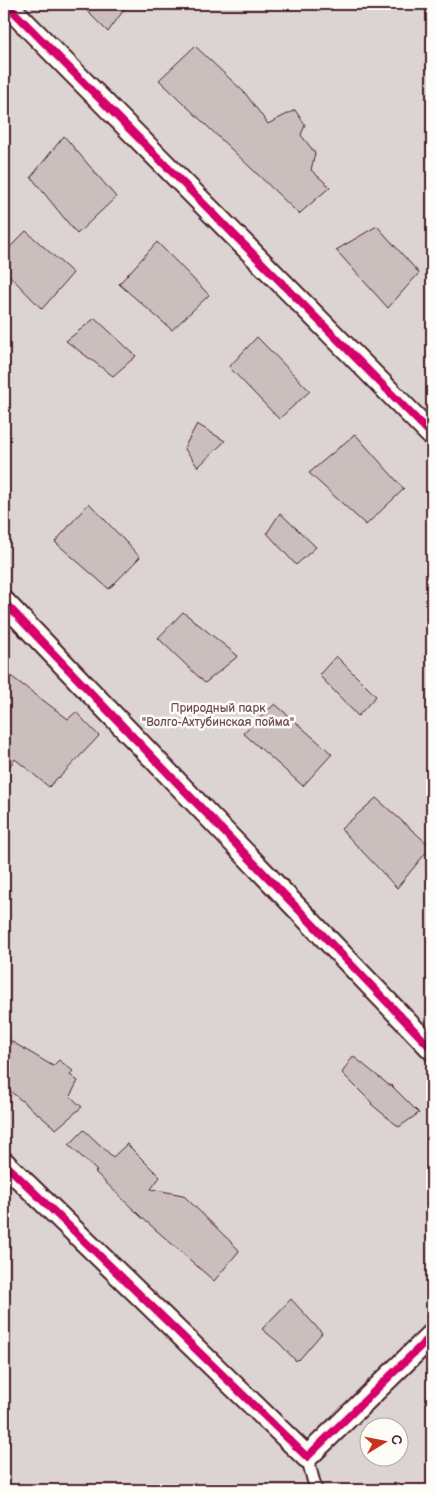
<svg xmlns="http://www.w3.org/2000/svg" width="436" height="1494" font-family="'Balsamiq Sans',sans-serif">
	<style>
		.green { fill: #dcd4d2; stroke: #937a7e; fill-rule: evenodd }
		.building { fill: #cbbfbe; stroke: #4a1f2b }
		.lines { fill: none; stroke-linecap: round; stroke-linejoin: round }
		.lane-casing { stroke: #4a1f2b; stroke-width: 15 }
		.street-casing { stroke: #4a1f2b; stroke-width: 25 }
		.lane { stroke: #fdfcf7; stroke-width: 11 }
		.street { stroke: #fdfcf7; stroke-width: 21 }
		.cycleway-casing { stroke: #fdfcf7; stroke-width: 11 }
		.cycleway { stroke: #d6006c; stroke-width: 8 }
		.labels { text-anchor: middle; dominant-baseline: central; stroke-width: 5; stroke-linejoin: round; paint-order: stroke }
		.park-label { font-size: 12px; fill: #6e4c55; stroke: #fdfcf7 }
	</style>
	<rect width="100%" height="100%" fill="#f6f3ef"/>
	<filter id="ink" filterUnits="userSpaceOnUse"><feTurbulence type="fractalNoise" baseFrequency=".02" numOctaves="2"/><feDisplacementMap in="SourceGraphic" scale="10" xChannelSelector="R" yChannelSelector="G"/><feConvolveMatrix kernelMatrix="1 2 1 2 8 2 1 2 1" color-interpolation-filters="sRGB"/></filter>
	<g filter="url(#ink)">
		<path class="green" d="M 4,4 L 432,4 L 432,1490 L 4,1490 ZM 368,1426 L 398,1426 L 398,1456 L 368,1456 Z"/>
		<path class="building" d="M 80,4 L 128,4 L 108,32 Z
			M 195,46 L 245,93 L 268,124 L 295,110 L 305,125 L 301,135 L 315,153 L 311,170 L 330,187 L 299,214 L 159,80 Z
			M 64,136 L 116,197 L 77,234 L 31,177 Z
			M 377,226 L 419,273 L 388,308 L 336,250 Z
			M 26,231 L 73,273 L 42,309 L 4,270 L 4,253 Z
			M 157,242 L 209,295 L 172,330 L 119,284 Z
			M 95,318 L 136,356 L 113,376 L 66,341 Z
			M 257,337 L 310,391 L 279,419 L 229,367 Z
			M 197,424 L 225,441 L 198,467 L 184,448 Z
			M 355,434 L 404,489 L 366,525 L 309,473 Z
			M 89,503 L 140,557 L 109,589 L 55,542 Z
			M 280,513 L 316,547 L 296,565 L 267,533 Z
			M 183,612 L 238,656 L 205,683 L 158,638 Z
			M 336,656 L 376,696 L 358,716 L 319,675 Z
			M 4,671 L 68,719 L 76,712 L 99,736 L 59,778 L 58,777 L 49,787 L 15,759 L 4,774 Z
			M 275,704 L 332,754 L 303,786 L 243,733 Z
			M 376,798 L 430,846 L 428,848 L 429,849 L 397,888 L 341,829 Z
			M 4,1037 L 53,1066 L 59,1060 L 73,1071 L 70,1075 L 78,1081 L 70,1096 L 82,1107 L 56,1129 L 4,1086 Z
			M 353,1056 L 390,1086 L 391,1085 L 419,1113 L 399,1127 L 371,1104 L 372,1103 L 342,1073 Z
			M 84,1130 L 113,1157 L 127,1144 L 160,1177 L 151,1189 L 183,1195 L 238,1249 L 239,1251 L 214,1281 L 139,1215 L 95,1172 L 97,1171 L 69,1145 Z
			M 291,1299 L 322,1333 L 299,1360 L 298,1359 L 296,1361 L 279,1343 L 262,1329 Z"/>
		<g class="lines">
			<defs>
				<path id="lane" d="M 307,1457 L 316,1490"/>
				<path id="street" d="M 6,4 L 432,435
					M 4,602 L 432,1049
					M 4,1163 L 307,1457 L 432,1335"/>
			</defs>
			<use href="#lane" class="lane-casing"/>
			<use href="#street" class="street-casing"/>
			<use href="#lane" class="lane"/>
			<use href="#street" class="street"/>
			<defs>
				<path id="cycleway" d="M 6,4 L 432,435
					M 4,602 L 432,1049
					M 4,1163 L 307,1457 L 432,1335"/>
			</defs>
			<use href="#cycleway" class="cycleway-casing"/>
			<use href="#cycleway" class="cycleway"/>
		</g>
	</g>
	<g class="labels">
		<g class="park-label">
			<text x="218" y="708">Природный парк<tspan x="218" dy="14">"Волго-Ахтубинская пойма"</tspan></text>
		</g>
	</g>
	<rect width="436" height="1494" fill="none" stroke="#fdfcf7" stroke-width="20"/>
	<rect x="10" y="10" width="416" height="1474" fill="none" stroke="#4a1f2b" stroke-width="2" filter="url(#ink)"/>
	<g transform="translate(384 1442) rotate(80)"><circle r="24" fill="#fdfcf7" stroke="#b5a4a5"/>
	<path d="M0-4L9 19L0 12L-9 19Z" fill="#c8321e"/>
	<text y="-8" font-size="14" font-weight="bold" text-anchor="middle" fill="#4a1f2b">С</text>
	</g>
</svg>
